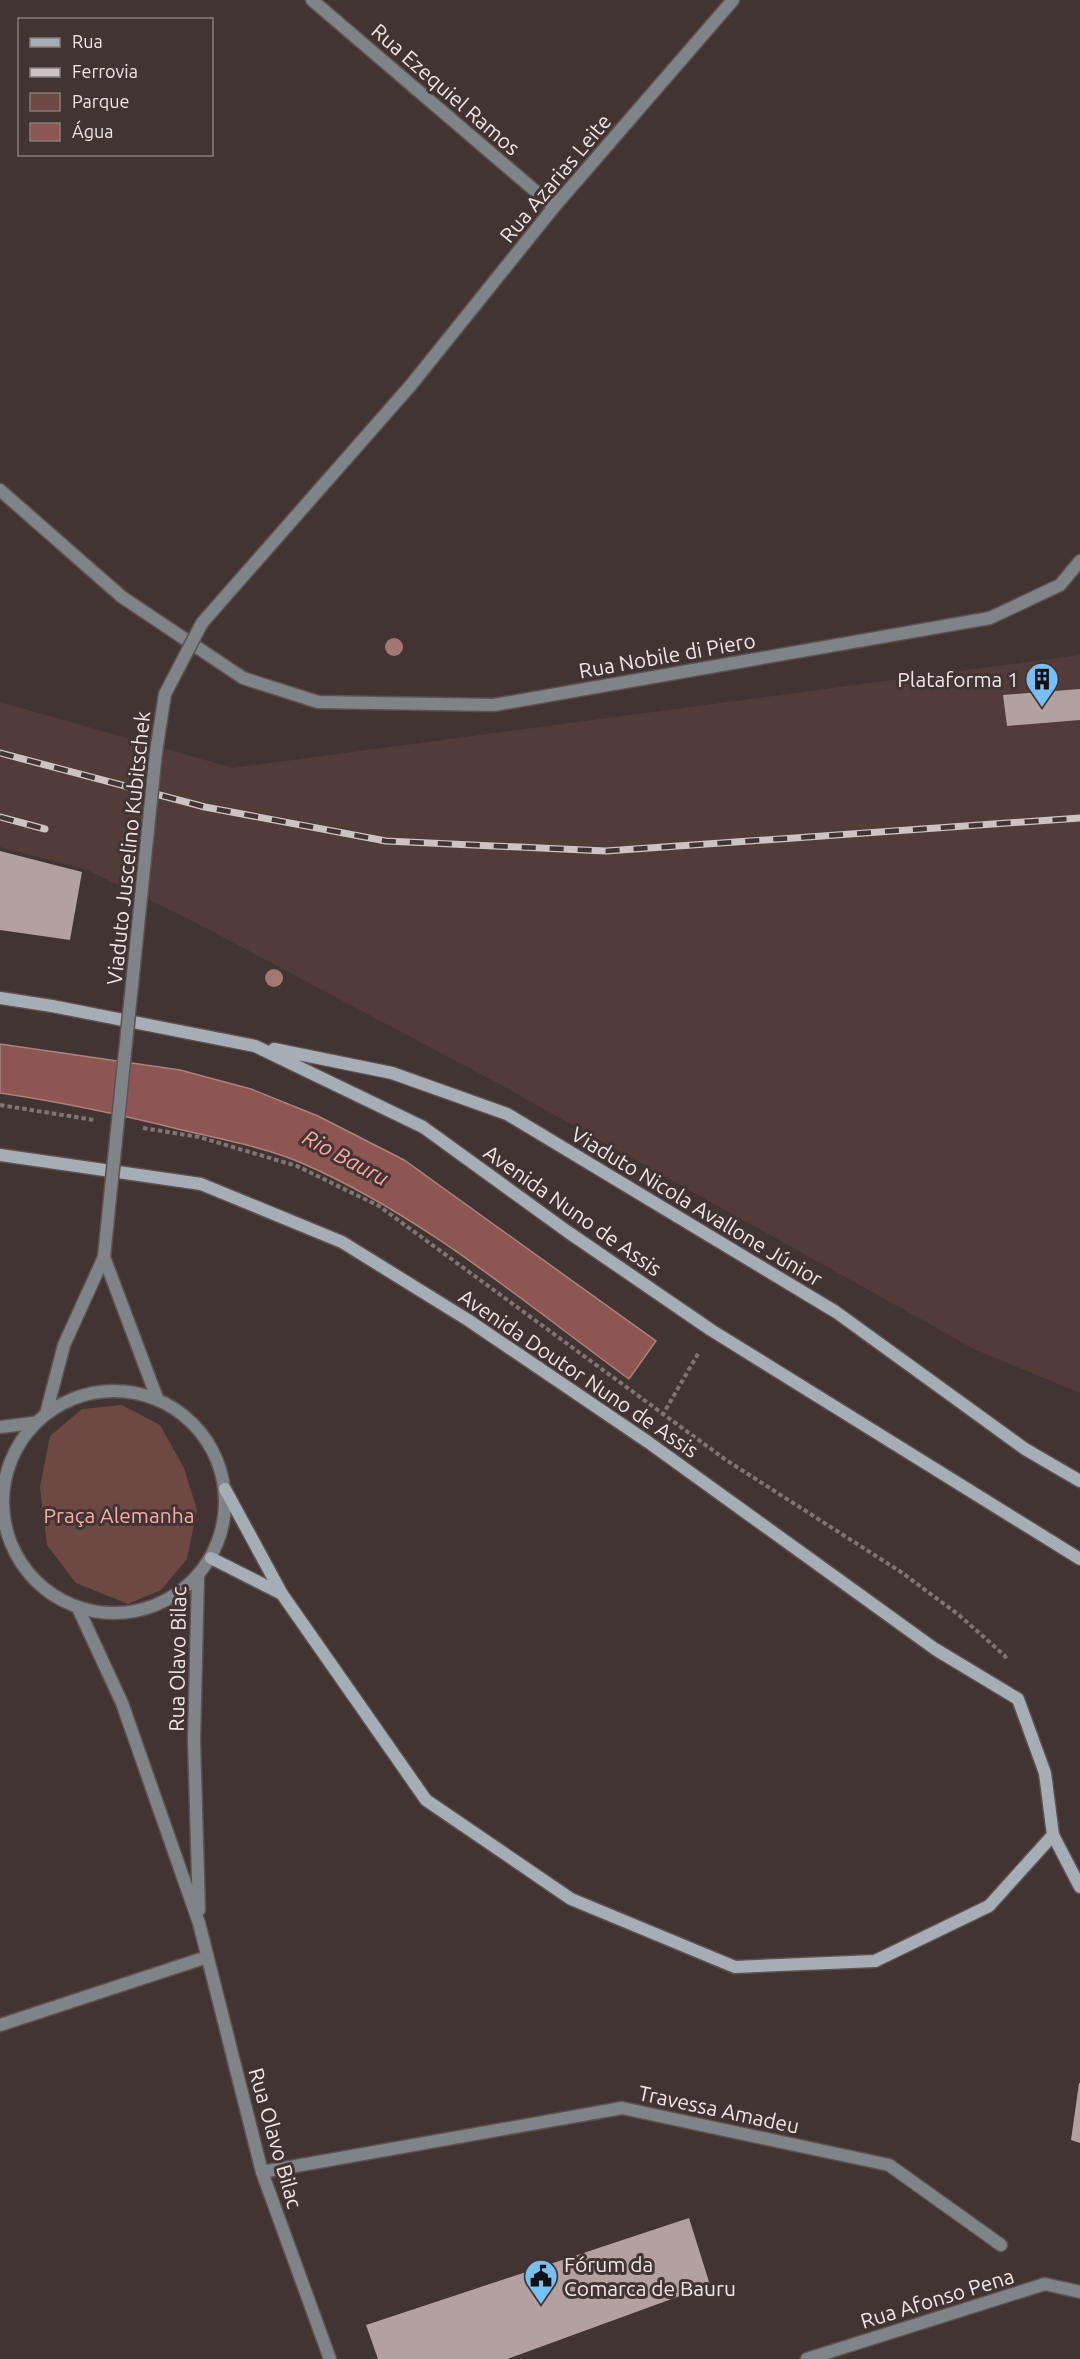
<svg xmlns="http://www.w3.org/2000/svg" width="1080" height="2359" font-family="Ubuntu,sans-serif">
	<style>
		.built { fill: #513c3a }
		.green { fill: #6d4845 }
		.water { fill: #8e5652; stroke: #ab827e; stroke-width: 1.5 }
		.building { fill: #b2a19f }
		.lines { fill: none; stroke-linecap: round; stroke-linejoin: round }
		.service-casing { stroke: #5e5150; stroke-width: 15 }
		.minor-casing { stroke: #5e5150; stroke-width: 15 }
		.tertiary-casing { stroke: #5e5150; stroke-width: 15 }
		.secondary-casing { stroke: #5e5150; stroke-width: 15 }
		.path { stroke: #817574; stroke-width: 4; stroke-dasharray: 4.5 3; stroke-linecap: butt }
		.service { stroke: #7e8488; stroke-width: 12 }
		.minor { stroke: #7e8488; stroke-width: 12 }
		.tertiary { stroke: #7e8488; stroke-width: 12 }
		.secondary { stroke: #a6aeb5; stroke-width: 12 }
		.rail-casing { stroke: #cdc3c2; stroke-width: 7 }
		.rail { stroke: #423433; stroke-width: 4.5; stroke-dasharray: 14; stroke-linecap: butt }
		.tertiary-bridge-casing { stroke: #5e5150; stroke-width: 15; stroke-linecap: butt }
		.tertiary-bridge { stroke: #7e8488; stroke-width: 12 }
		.tree { fill: #a47773 }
		.labels { text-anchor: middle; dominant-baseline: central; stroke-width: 6; stroke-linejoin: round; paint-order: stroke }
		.street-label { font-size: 21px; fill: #f0e7e6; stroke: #423433 }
		.poi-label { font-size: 21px; fill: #f0e7e6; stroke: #423433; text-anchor: end }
		.park-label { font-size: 21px; fill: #f5aea8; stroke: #423433 }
		.water-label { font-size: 22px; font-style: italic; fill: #ffa8a1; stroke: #423433 }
	</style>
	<rect width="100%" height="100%" fill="#423433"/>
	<path class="built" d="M 1080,655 L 1080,1393 L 976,1350 L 501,1085 L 185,917 L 85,869 L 0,847 L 0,702 L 233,768 Z"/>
	<path class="green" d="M 122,1405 L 160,1425 L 184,1468 L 197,1510 L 187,1559 L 161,1590 L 128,1604 L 76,1583 L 47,1545 L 40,1487 L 50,1436 L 82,1409 Z"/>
	<path class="water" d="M 0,1044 L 180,1070 L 251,1089 L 318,1116 L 404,1160 L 656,1341 L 629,1379 C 525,1303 423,1216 304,1164 C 268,1148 221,1139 182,1130 C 122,1115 62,1102 0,1093 Z"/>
	<path class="building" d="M 1080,689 L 1080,720 L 1007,726 L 1003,695 Z
		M 0,851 L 82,872 L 70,940 L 0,930 Z
		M 1079,2083 L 1080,2083 L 1080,2143 L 1071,2140 Z
		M 689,2218 L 710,2285 L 507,2359 L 378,2359 L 366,2325 Z"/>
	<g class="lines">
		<defs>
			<path id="service" d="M 262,2172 L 622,2108 L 889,2165 L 1001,2245"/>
			<path id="minor" d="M 312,0 L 554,207
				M 0,490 L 122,597 L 243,678 L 318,702 L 494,705 L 990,618 L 1060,585 L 1080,561
				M 198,1576 L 194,1740 L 199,1910
				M 78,1608 L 122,1703 L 199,1923 L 262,2172 L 330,2359
				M 0,2025 L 207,1957
				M 807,2359 L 1045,2284 L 1080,2292"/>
			<path id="tertiary" d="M 411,385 L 554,207 L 733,0
				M 104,1257 L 157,1398
				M3 1502a111 111 0 1 1 222 0a111 111 0 1 1-222 0Z
				M 47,1410 L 64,1345 L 104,1257 L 107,1227
				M 0,1427 L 33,1423"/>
			<path id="secondary" d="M 0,998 L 52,1006 L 255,1046 L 423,1127 L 568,1232 L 711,1330 L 1080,1559
				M 274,1049 L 392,1073 L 507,1114 L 836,1312 L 1025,1449 L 1080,1481
				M 0,1155 L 201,1184 L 342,1242 L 468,1320 L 648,1442 L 935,1649 L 1018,1699 L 1045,1773 L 1053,1835 L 1080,1887
				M 225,1489 L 282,1594 L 426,1800 L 571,1899 L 735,1967 L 875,1961 L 989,1906 L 1053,1835
				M 211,1558 L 282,1594"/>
		</defs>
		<use href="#service" class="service-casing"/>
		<use href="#minor" class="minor-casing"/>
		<use href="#tertiary" class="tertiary-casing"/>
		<use href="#secondary" class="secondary-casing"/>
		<path class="path" d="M 0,1105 L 94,1120
			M 143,1128 L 199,1137 L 297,1166 L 379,1206 L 726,1460 L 901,1572 L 959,1615 L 1005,1656 L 1007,1661
			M 662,1416 L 699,1352"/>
		<use href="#service" class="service"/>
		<use href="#minor" class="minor"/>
		<use href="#tertiary" class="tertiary"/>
		<use href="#secondary" class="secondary"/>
		<defs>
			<path id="rail" d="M 0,753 L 205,807 L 386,841 L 606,851 L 1080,818
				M 0,817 L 45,829"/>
		</defs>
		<use href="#rail" class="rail-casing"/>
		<use href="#rail" class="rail"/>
		<defs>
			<path id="tertiary-bridge" d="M 107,1227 L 156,752 L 165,694 L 202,623 L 411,385"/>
		</defs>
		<use href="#tertiary-bridge" class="tertiary-bridge-casing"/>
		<use href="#tertiary-bridge" class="tertiary-bridge"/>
	</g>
	<g class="tree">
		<circle cx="394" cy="647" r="9"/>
		<circle cx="274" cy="978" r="9"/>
	</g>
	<defs>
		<symbol id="building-pin" viewBox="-11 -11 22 30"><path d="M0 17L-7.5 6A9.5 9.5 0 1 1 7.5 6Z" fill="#76c0f7" stroke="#423433"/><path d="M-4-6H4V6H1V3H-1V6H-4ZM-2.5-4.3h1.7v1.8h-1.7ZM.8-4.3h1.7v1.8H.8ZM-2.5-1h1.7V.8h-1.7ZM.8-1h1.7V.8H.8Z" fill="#111"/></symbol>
		<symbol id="civic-pin" viewBox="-11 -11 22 30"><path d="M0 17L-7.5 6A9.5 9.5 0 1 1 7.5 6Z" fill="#76c0f7" stroke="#423433"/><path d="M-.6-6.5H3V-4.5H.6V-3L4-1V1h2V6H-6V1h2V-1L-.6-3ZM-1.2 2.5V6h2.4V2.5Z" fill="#111"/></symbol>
	</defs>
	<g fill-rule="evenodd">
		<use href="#building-pin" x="1023" y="660" width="38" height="52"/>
		<use href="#civic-pin" x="522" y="2257" width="38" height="52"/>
	</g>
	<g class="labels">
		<g class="street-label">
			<text transform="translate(446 89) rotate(41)">Rua Ezequiel Ramos</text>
			<text transform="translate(555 178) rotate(-50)">Rua Azarias Leite</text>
			<text transform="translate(667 655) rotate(-10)">Rua Nobile di Piero</text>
			<text transform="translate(128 848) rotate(-84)">Viaduto Juscelino Kubitschek</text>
			<text transform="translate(697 1206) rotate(31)">Viaduto Nicola Avallone Júnior</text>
			<text transform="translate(573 1210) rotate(35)">Avenida Nuno de Assis</text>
			<text transform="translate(579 1373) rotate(34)">Avenida Doutor Nuno de Assis</text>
			<text transform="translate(177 1659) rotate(-89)">Rua Olavo Bilac</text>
			<text transform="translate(719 2109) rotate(12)">Travessa Amadeu</text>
			<text transform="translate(276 2138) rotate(74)">Rua Olavo Bilac</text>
			<text transform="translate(937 2298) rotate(-17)">Rua Afonso Pena</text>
		</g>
		<g class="poi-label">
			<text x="1019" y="679">Plataforma 1</text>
			<text x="564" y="2264" text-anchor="start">Fórum da<tspan x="564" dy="24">Comarca de Bauru</tspan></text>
		</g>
		<g class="park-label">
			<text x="119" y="1515">Praça Alemanha</text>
		</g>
		<g class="water-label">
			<text transform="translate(346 1157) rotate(28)">Rio Bauru</text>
		</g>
	</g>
	<rect x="18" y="18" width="195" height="138" fill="#423433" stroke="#887c7b" stroke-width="1.5"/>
	<rect x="30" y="38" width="30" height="9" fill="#a6aeb5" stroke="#887c7b" stroke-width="1.5"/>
	<text x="72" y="48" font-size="18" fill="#f0e7e6">Rua</text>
	<rect x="30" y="68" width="30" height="9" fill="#cdc3c2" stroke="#887c7b" stroke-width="1.5"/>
	<text x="72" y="78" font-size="18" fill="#f0e7e6">Ferrovia</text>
	<rect x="30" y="93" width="30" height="18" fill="#6d4845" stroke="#887c7b" stroke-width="1.5"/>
	<text x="72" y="108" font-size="18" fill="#f0e7e6">Parque</text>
	<rect x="30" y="123" width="30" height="18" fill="#8e5652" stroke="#887c7b" stroke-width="1.5"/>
	<text x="72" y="138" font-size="18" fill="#f0e7e6">Água</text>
</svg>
